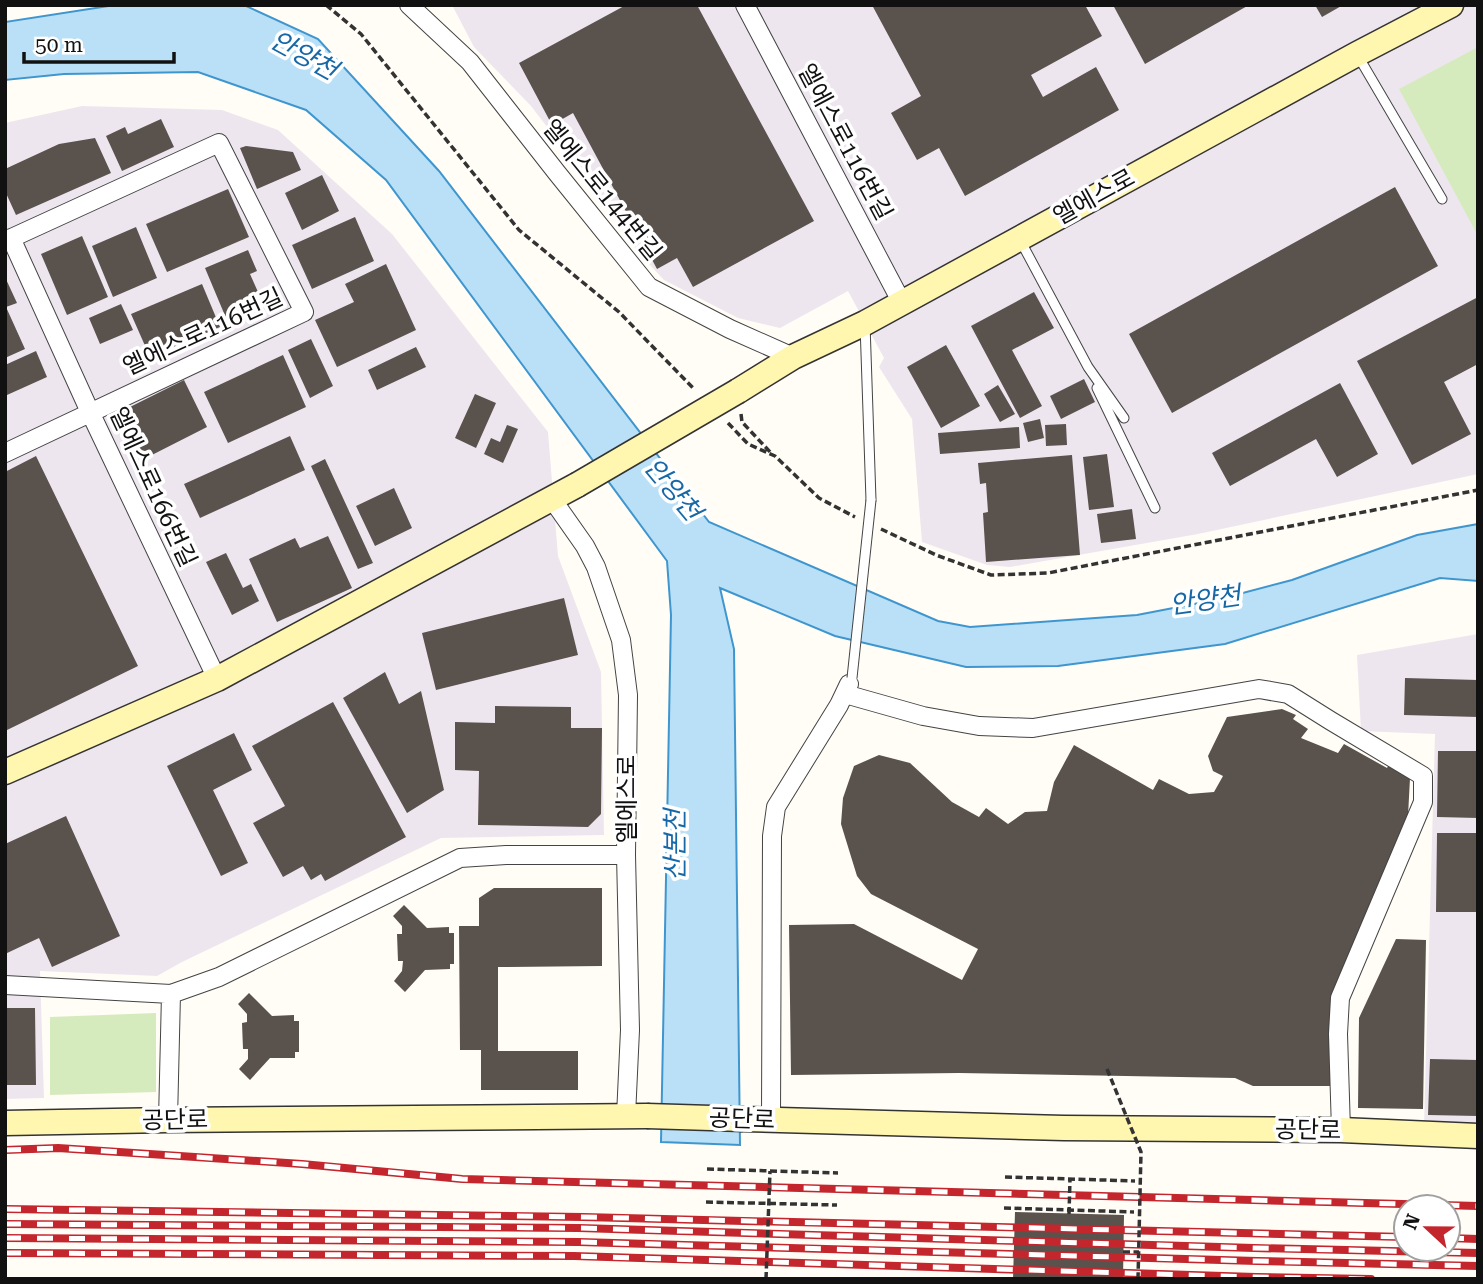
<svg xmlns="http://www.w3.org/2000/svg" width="1483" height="1284" font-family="'Roboto Serif','Noto Sans KR',serif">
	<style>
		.industrial { fill: #eee6ef }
		.green { fill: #d5ebbd }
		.water { fill: #b9e0f7; stroke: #3f96cf; stroke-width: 2 }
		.building { fill: #5a524d }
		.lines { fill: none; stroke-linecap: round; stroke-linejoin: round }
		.lane-casing { stroke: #444; stroke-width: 11 }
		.street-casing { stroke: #444; stroke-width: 20 }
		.secondary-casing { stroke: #333; stroke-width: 27 }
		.path { stroke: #333; stroke-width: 3.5; stroke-dasharray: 7 3.5; stroke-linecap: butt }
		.lane { stroke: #fff; stroke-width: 9 }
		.street { stroke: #fff; stroke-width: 18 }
		.secondary { stroke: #fff6b0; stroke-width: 24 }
		.rail-casing { stroke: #c4262e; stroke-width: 8 }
		.rail { stroke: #fff; stroke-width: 5; stroke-dasharray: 16; stroke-linecap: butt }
		.lane-bridge-casing { stroke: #444; stroke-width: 11; stroke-linecap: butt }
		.secondary-bridge-casing { stroke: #333; stroke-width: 27; stroke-linecap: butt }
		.path-bridge { stroke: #333; stroke-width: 3.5; stroke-dasharray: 7 3.5; stroke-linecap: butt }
		.lane-bridge { stroke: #fff; stroke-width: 9 }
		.secondary-bridge { stroke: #fff6b0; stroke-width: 24 }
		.labels { text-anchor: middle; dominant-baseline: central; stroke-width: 7; stroke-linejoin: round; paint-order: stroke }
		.street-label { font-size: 24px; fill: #111; stroke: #fff }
		.water-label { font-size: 26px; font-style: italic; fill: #1768a6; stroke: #fff }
	</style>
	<rect width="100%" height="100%" fill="#fffdf5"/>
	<path class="industrial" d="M 452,5 L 1478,5 L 1478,474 L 1198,534 L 1010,567 L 987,565 L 922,542 L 912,419 L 879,367 L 884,358 L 848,291 L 780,328 L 738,318 L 664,280 L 637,251 L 588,180 L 531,106 L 474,47 Z
		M 82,106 L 222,110 L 278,130 L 392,234 L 548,432 L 558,556 L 601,672 L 604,835 L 441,838 L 182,962 L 157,976 L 40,971 L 44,1098 L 5,1099 L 5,123 Z
		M 1478,634 L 1478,1127 L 1424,1126 L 1435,734 L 1361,731 L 1357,655 Z"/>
	<path class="green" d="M 1478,47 L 1478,236 L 1399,89 Z
		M 156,1013 L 156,1092 L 50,1095 L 50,1017 Z"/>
	<path class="water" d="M 115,5 L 244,5 L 318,39 L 439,171 L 709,522 L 938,621 L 970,627 L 1137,615 L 1220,599 L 1292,580 L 1417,535 L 1478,524 L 1478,581 L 1440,578 L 1225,644 L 1058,666 L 966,667 L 835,636 L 720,588 L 734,649 L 740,1145 L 661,1142 L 671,615 L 667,561 L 386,180 L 306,110 L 198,72 L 64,74 L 5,80 L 5,22 Z"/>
	<path class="building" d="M 626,5 L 697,5 L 814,221 L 693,287 L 677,258 L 657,269 L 573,113 L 552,125 L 519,63 Z
		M 872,5 L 1085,5 L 1102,36 L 1031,75 L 1043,97 L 1096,67 L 1119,110 L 965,196 L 939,148 L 917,160 L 891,113 L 921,96 Z
		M 1113,5 L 1249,5 L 1145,64 Z
		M 1315,5 L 1343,5 L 1322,17 Z
		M 161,119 L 174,147 L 122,171 L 106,136 L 125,127 L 128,134 Z
		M 95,138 L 111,173 L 16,215 L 5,191 L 5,169 L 59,144 Z
		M 246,146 L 293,152 L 301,170 L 257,189 L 240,148 Z
		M 322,175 L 339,211 L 302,230 L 285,193 Z
		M 1395,187 L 1438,266 L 1172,413 L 1129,334 Z
		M 228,189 L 249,237 L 167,272 L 146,224 Z
		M 355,217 L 374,261 L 312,289 L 292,245 Z
		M 136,227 L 157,278 L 113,297 L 92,246 Z
		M 82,236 L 108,297 L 67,315 L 41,254 Z
		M 248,250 L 257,271 L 250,274 L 258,292 L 255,293 L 260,304 L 226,318 L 205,268 Z
		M 386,264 L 416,330 L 337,367 L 315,320 L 354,302 L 345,284 Z
		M 5,277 L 17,303 L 6,307 L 25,349 L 5,358 Z
		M 202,284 L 220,327 L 150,357 L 131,314 Z
		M 1034,292 L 1054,328 L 1012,350 L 1042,406 L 1020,418 L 971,326 Z
		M 1478,297 L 1478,364 L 1444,382 L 1471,434 L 1412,465 L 1357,361 Z
		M 121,304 L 133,330 L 100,344 L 89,318 Z
		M 311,339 L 333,386 L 310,398 L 288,350 Z
		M 946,345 L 980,406 L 941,428 L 907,367 Z
		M 416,347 L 426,367 L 377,390 L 368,370 Z
		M 36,351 L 47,377 L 7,395 L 5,392 L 5,365 Z
		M 283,355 L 306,407 L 228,443 L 204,392 Z
		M 1084,379 L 1095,402 L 1061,419 L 1050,396 Z
		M 184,380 L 207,427 L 144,459 L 120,412 Z
		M 1340,383 L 1378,454 L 1337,477 L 1316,439 L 1230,486 L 1212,453 Z
		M 998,385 L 1015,414 L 1000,422 L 984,394 Z
		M 475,394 L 496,403 L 476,448 L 455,438 Z
		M 1040,419 L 1044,438 L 1028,442 L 1023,423 Z
		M 1066,424 L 1067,445 L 1046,446 L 1045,425 Z
		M 507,425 L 518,429 L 503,463 L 484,454 L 491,438 L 500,442 Z
		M 1019,427 L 1020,448 L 940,454 L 938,433 Z
		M 290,436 L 305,470 L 200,518 L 184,484 Z
		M 1107,454 L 1114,507 L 1089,510 L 1083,457 Z
		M 1072,455 L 1080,555 L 986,562 L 983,513 L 988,512 L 986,483 L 980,484 L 978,463 Z
		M 36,456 L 138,666 L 5,731 L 5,472 Z
		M 325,459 L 373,563 L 358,569 L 311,466 Z
		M 394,488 L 412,528 L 375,546 L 356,506 Z
		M 1132,509 L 1136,539 L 1101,543 L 1097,514 Z
		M 328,536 L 352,588 L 277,622 L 249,559 L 295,538 L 300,548 Z
		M 226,553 L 243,588 L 251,584 L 259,601 L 232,615 L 206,562 Z
		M 564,598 L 578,655 L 436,690 L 422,633 Z
		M 385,672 L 399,704 L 421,691 L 444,790 L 407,813 L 343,698 Z
		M 1405,678 L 1478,680 L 1478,717 L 1404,715 Z
		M 333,702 L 406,837 L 325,881 L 321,874 L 311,880 L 303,866 L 283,877 L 253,823 L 285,806 L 252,746 Z
		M 495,706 L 571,707 L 571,728 L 602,728 L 601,814 L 588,827 L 478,825 L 479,771 L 455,770 L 455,722 L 495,723 Z
		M 1282,709 L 1296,715 L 1293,719 L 1308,729 L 1301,738 L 1338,753 L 1344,744 L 1387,768 L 1392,759 L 1410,778 L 1408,816 L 1335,994 L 1332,1086 L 1253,1086 L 1235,1078 L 959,1073 L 791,1075 L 789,925 L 854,924 L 962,980 L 978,949 L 871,894 L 857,876 L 841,824 L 843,798 L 854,766 L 879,755 L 910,763 L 952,802 L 979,817 L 986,808 L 1008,824 L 1025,812 L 1047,811 L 1054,782 L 1074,745 L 1153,790 L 1159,779 L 1189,794 L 1214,792 L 1223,776 L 1213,771 L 1208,756 L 1227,717 Z
		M 234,733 L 252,770 L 213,790 L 248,863 L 221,876 L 167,766 Z
		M 1438,751 L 1478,751 L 1478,818 L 1437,817 Z
		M 66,816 L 120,936 L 52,967 L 39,938 L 5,954 L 5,844 Z
		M 1437,833 L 1478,833 L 1478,912 L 1436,912 Z
		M 494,888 L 602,888 L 602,966 L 498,967 L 498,1051 L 578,1051 L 578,1090 L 481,1090 L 481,1050 L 460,1050 L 459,926 L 479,926 L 479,898 Z
		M 404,905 L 427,928 L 449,927 L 449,933 L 454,933 L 454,964 L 450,964 L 450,969 L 425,970 L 405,992 L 394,981 L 402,971 L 403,961 L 398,961 L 397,934 L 402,934 L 402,926 L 393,916 Z
		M 1396,939 L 1426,940 L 1423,1109 L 1358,1108 L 1359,1018 Z
		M 249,993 L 272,1016 L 294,1015 L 294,1021 L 299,1021 L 299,1052 L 295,1052 L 295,1058 L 270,1058 L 250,1080 L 239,1069 L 248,1059 L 248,1049 L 243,1049 L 242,1023 L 247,1022 L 247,1014 L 238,1004 Z
		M 5,1008 L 35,1008 L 36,1085 L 5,1085 Z
		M 1430,1059 L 1478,1060 L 1478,1116 L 1428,1115 Z
		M 1015,1212 L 1124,1215 L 1123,1279 L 1013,1279 Z"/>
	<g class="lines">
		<defs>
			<path id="lane" d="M 1358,56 L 1442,199
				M 1020,240 L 1088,367 L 1124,418
				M 865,324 L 871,500
				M 1097,388 L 1155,508"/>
			<path id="street" d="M 409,5 L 470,62 L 557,173 L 649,287 L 730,329 L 793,357
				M 745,5 L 902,303
				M 11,238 L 90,412 L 217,679
				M 5,241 L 219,143 L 304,312 L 5,453
				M 552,499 L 585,546 L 596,567 L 621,640 L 628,695 L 626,855 L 630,1030 L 626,1116
				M 845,694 L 923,716 L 979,726 L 1033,728 L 1259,689 L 1288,694 L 1331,721 L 1423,776 L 1423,802 L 1340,998 L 1338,1034 L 1341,1130
				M 5,985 L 171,994 L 219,977 L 460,858 L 506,855 L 626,855
				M 168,1120 L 171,994
				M 771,1120 L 772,836 L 776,807 L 839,705 L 849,684"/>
			<path id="secondary" d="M 738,391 L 793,357 L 865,323 L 1357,54 L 1451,5
				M 5,772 L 217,679 L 577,485
				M 743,1119 L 1064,1128 L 1341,1130 L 1478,1136
				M 5,1123 L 168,1120 L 647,1116"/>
		</defs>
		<use href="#lane" class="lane-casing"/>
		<use href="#street" class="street-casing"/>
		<use href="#secondary" class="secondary-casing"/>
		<path class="path" d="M 326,5 L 361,34 L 519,230 L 619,312 L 695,390
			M 741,414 L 742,422 L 772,454
			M 728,423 L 748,444 L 775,456 L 819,498 L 855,517
			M 881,529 L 936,555 L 991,575 L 1048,573 L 1478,490
			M 707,1169 L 838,1173
			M 1005,1177 L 1135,1181
			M 706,1202 L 837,1205
			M 1004,1208 L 1134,1212
			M 1123,1252 L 1139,1252"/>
		<use href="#lane" class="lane"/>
		<use href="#street" class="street"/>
		<use href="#secondary" class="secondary"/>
		<defs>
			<path id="rail" d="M 5,1150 L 58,1148 L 302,1164 L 462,1179 L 1478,1206
				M 5,1209 L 583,1217 L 1406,1237
				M 5,1224 L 579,1228 L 1254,1248 L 1478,1253
				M 5,1238 L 579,1242 L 1257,1261 L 1478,1266
				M 1448,1238 L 1478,1239
				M 5,1253 L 574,1256 L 1256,1277 L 1371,1279"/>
		</defs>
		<use href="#rail" class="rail-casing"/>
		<use href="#rail" class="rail"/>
		<defs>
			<path id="lane-bridge" d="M 852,678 L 871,500"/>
			<path id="secondary-bridge" d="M 577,485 L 738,391
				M 647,1116 L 743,1119"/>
		</defs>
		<use href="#lane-bridge" class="lane-bridge-casing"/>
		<use href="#secondary-bridge" class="secondary-bridge-casing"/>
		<path class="path-bridge" d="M 1107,1069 L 1141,1152 L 1138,1279
			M 1069,1214 L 1070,1179
			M 766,1279 L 770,1171"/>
		<use href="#lane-bridge" class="lane-bridge"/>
		<use href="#secondary-bridge" class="secondary-bridge"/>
	</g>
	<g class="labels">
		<g class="street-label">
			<text transform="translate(845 142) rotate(62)">엘에스로116번길</text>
			<text transform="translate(602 190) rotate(51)">엘에스로144번길</text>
			<text transform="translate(1094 197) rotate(-29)">엘에스로</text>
			<text transform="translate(203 332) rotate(-25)">엘에스로116번길</text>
			<text transform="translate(153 487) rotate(65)">엘에스로166번길</text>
			<text transform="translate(627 799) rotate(-90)">엘에스로</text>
			<text transform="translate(742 1119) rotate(2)">공단로</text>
			<text transform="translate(175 1120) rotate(-1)">공단로</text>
			<text transform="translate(1308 1130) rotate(1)">공단로</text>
		</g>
		<g class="water-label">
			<text transform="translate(304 55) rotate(29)">안양천</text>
			<text transform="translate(673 489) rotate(50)">안양천</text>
			<text transform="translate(1205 600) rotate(-8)">안양천</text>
			<text transform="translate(675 845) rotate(-90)">산본천</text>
		</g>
	</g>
	<rect width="1483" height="1284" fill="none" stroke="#111111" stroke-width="14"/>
	<g transform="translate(1427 1228) rotate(292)"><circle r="33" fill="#ffffff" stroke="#a0a0a0" stroke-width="2"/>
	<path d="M0-5L12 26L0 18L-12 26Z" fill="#c4262e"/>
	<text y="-10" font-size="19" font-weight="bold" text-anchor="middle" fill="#111111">N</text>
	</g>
	<path d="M24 52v10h150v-10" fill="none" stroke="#111111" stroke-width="3.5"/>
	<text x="35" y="52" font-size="21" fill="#111111" stroke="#ffffff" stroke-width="5" paint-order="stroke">50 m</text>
</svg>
